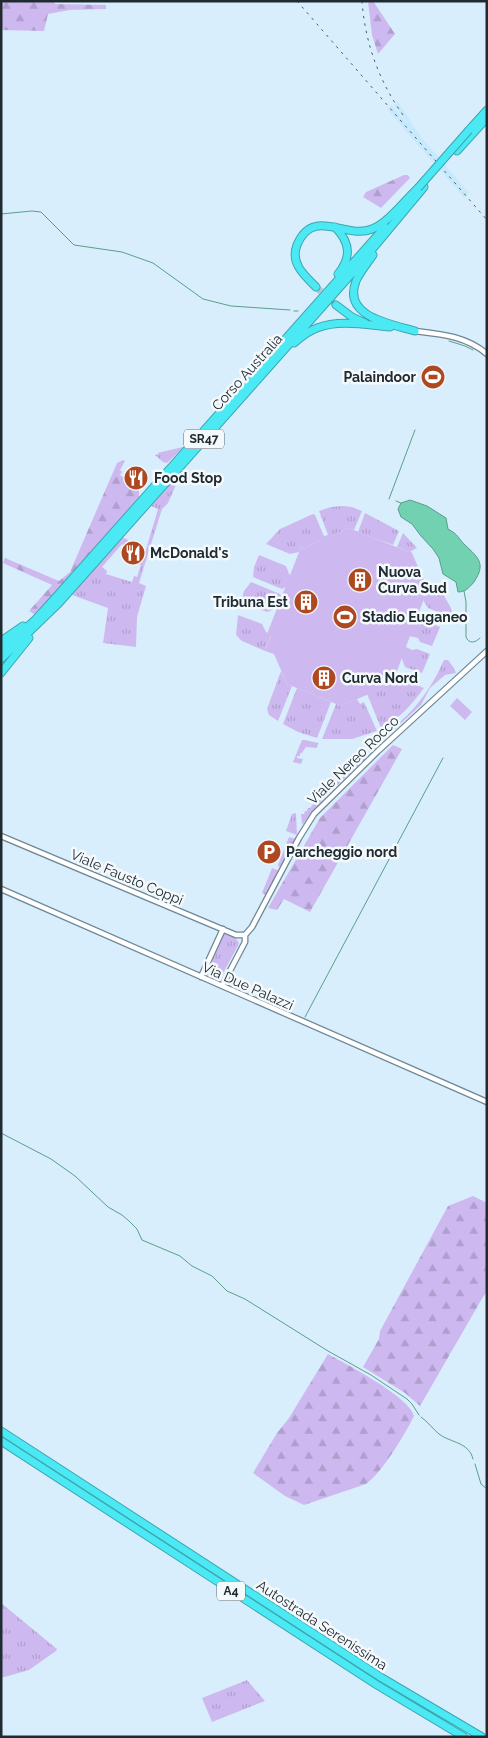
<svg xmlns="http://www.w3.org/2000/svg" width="488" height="1738" font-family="Raleway,sans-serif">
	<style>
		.built { fill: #c7e9fe }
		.grass { fill: url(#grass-tufts) }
		.forest { fill: url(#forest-firs) }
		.pitch { fill: #cdb9f0 }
		.water { fill: #71d1b0; stroke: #599f8a }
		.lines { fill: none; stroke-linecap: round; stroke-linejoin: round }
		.stream { stroke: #599f8a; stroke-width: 1 }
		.highway-tunnel { stroke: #b4c7d3; stroke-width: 7; stroke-dasharray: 7 3.5; stroke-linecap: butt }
		.minor-casing { stroke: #6e8796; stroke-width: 7 }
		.highway-casing { stroke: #3ca6b0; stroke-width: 9 }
		.minor { stroke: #fff; stroke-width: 4.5 }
		.highway { stroke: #4be9f4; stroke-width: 7 }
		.rail { stroke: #4a575f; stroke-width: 1; stroke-dasharray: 2.5 5; stroke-linecap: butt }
		.highway-bridge-casing { stroke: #3ca6b0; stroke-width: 9; stroke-linecap: butt }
		.highway-bridge { stroke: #4be9f4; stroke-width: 7 }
		.labels { text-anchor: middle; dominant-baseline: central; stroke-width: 5; stroke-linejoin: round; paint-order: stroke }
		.shield { fill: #f4f9fc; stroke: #60686e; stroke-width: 1 }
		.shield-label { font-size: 12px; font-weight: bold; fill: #202a31 }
		.street-label { font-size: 14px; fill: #202a31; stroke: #f4f9fc }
		.poi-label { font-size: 14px; font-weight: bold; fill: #202a31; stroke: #f4f9fc; text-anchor: start }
	</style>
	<defs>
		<pattern id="grass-tufts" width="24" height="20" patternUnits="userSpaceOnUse" patternTransform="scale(1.25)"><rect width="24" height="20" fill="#cdb9f0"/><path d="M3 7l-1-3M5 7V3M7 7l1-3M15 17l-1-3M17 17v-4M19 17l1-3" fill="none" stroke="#b09fce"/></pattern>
		<pattern id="forest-firs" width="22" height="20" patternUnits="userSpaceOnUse" patternTransform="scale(1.25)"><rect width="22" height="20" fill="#cdb9f0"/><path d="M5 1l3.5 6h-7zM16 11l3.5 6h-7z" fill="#b09fce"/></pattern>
	</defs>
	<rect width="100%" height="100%" fill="#d9eefc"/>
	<path class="built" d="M 398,102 L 421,137 L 469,193 L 464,198 L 387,109 L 392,105 L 409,125 L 394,105 Z"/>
	<path class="grass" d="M 183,447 L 184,447 L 167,463 L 163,462 L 155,455 L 159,454 L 157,453 Z
		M 176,476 L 179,478 L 168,503 L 162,509 L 139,583 L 146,586 L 137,617 L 136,647 L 103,643 L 108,608 L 72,595 L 111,549 L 123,538 L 127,539 L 128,541 L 124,546 L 122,544 L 102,567 L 107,571 L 106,574 L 132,582 L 134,576 L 137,577 L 141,565 L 138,564 L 145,553 L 158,509 L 151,506 Z
		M 343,506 L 352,507 L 362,511 L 354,530 L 349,528 L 333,535 L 328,535 L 319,511 L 331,507 Z
		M 365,513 L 399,531 L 393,545 L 358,532 Z
		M 313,514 L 315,515 L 324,536 L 321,540 L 306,547 L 305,549 L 301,547 L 299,552 L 290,554 L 266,544 L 280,529 Z
		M 403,533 L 417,548 L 409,552 L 397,547 Z
		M 259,555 L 286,566 L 289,574 L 294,577 L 290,589 L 285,587 L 282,589 L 253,577 L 254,567 Z
		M 251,582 L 280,594 L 282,598 L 281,611 L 275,609 L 267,612 L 241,602 L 244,591 Z
		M 436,582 L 451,608 L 453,618 L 428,608 L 423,600 L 425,596 L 420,594 L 423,589 Z
		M 238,615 L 262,624 L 266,632 L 271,635 L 265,651 L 242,641 L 236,635 Z
		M 423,620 L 440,627 L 432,646 L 420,642 L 418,638 L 404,635 L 409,622 L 416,624 Z
		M 400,644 L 412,650 L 417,649 L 430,654 L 422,673 L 405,667 L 402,659 L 396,657 Z
		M 444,660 L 448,660 L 454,668 L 456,673 L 445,675 L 430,688 L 421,705 L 386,737 L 384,737 L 384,733 C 406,720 422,701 435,678 C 439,672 441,665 444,660 Z
		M 281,671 L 287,684 L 292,686 L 278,721 L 269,715 L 267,709 Z
		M 401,679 L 424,688 C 412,704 400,719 381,728 L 367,694 L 383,688 L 385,684 L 391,686 L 392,682 Z
		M 297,688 L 331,702 L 317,738 L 298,732 L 283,724 Z
		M 357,699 L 360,704 L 364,702 L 377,731 L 352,739 L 322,739 L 336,704 L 341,706 Z
		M 302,740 L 305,740 L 318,743 L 317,748 L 306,747 L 302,753 L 300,753 L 300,756 L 297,756 L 297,758 L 303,759 L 301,764 L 293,762 Z
		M 357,755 L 365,755 L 368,757 C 345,778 321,798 303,824 L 302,824 L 301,814 L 304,814 L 305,811 L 307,811 L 308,808 L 310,808 L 314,803 L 316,803 L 316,800 L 319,800 L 323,794 L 325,794 L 326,791 L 328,791 L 329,789 L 331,789 L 332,786 L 334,786 L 335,783 L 340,780 L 340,777 L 343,777 L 343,774 L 346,774 L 350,769 L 355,766 Z
		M 296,813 L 297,835 L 286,831 L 292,814 Z
		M 289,837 L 296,839 L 282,866 L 279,867 L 278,865 Z
		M 272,868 L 279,871 L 266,895 L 262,893 Z
		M 224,934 C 230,935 238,938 239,944 L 222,975 L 213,978 L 207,975 L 207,973 Z
		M 1,1603 L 57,1649 L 56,1651 L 29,1670 L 1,1678 Z
		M 247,1680 L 265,1701 L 212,1722 L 202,1698 Z"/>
	<path class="forest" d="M 1,1 L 54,1 L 55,4 L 106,5 L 106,9 L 69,10 L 48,14 L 44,31 L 1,30 Z
		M 368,1 L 373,1 L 395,34 L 378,54 L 372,35 Z
		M 404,175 L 408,175 L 410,178 L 381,208 L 363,197 L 366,192 Z
		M 123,460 L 125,461 L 120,470 L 122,472 L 120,475 L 139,489 L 139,497 L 76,572 L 34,614 L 29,611 L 52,585 L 3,563 L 5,558 L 59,581 L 70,572 L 117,463 Z
		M 393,745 L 402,749 L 310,912 L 284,899 L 277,910 L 268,908 L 320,818 Z
		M 473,1196 L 487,1203 L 487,1290 L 420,1406 L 405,1393 L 363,1367 L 379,1339 L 380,1331 L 448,1206 Z
		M 328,1354 C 346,1364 410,1397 414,1416 C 405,1434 382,1473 366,1484 L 304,1505 L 285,1496 L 253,1473 L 277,1433 L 289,1418 Z"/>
	<path class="pitch" d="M 349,528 L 409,552 L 411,551 L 427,587 L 423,589 L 420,594 L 425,596 L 391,687 L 385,684 L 383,688 L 341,706 L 287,684 L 274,654 L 265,651 L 271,636 L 267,634 L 301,547 L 305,549 L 306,547 L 321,540 L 322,537 L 330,534 L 333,535 Z
		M 457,698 L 472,712 L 465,720 L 450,706 Z"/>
	<path class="water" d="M 410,500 L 427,506 L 446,518 L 448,529 C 459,535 458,538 465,545 C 479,558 486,564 474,582 C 469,588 465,592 458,592 L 456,582 L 443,574 L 439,558 L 433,549 L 421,536 L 412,524 L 401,517 L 398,509 L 401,503 Z"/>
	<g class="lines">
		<path class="stream" d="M 1,214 L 32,211 L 41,212 L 74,245 L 122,252 L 153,263 L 203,299 L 231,306 L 290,310
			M 294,311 L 298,311
			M 449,341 L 465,346 L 473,350
			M 389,499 L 415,430
			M 396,501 L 401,503
			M 464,591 L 466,602 L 466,637 C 469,644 475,643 480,638
			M 305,1017 L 443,758
			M 1,1133 L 51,1159 L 75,1176 L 108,1207 L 122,1215 L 129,1221 L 137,1229 L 142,1240 L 180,1256 L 192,1266 L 212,1276 L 227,1291 L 245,1299 L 328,1351 L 371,1375 L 407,1399 L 412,1404 L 419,1415
			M 421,1417 C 428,1422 433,1429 439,1434 C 451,1443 469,1442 473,1459
			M 475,1464 L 481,1484 L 487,1489"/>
		<path class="highway-tunnel" d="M 316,287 L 336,305"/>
		<defs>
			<path id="minor" d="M 415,331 C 441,334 466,336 487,354
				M 1,836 L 236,935 L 245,935
				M 1,889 L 487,1102
				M 201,977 L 223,929
				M 222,986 L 245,942 L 245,935 L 252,927 L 299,838 L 314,814 L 378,751 L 487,651"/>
			<path id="highway" d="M 469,130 L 487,110
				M 457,151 L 487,118
				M 335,227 C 350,242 352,257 338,274
				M 373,255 C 367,264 360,272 356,281 C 342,317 391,324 415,331
				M 316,287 C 304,275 290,263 297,245 C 313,206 346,240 372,229 C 388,223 405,200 418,188
				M 336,305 L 352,317 L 365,323
				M 294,343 C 301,337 308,331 317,328 C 339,319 367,325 390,327
				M 1,641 L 23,626
				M 1,650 L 34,621 L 55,598 L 385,227
				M 1,659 L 59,603 L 355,270 L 424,187
				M 1,673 L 29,638
				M 1,1431 L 382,1678 L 482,1737
				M 1,1441 L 377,1685 L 464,1737"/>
		</defs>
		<use href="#minor" class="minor-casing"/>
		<use href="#highway" class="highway-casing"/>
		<use href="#minor" class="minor"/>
		<use href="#highway" class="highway"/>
		<path class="rail" d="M 297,1 L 487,220
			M 362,1 C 365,43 379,81 403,115"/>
		<defs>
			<path id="highway-bridge" d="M 418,188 L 469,130"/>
		</defs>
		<use href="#highway-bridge" class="highway-bridge-casing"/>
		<use href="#highway-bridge" class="highway-bridge"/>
	</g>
	<defs>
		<symbol id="stadium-disc" viewBox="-11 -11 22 22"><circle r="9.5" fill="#ae4821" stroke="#f4f9fc"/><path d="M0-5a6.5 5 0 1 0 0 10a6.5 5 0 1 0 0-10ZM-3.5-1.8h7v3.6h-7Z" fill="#fff"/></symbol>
		<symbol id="restaurant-disc" viewBox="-11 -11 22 22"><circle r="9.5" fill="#ae4821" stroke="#f4f9fc"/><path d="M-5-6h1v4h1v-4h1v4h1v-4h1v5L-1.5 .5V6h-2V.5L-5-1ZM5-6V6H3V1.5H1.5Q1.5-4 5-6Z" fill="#fff"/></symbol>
		<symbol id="building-disc" viewBox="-11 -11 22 22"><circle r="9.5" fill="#ae4821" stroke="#f4f9fc"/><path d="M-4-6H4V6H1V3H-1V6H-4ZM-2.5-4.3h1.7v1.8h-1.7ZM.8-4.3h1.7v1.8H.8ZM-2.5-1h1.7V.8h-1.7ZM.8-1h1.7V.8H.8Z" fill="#fff"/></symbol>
		<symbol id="parking-disc" viewBox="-11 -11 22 22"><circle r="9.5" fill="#ae4821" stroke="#f4f9fc"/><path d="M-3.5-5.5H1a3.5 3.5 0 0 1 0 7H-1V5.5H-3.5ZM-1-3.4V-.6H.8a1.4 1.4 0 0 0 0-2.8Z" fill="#fff"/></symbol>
	</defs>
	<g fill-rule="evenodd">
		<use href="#stadium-disc" x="419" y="363" width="28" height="28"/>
		<use href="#restaurant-disc" x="122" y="464" width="28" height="28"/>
		<use href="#restaurant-disc" x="119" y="539" width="28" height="28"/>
		<use href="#building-disc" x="346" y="566" width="28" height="28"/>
		<use href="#building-disc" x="292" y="588" width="28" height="28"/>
		<use href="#stadium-disc" x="331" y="603" width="28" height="28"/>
		<use href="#building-disc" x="310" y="664" width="28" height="28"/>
		<use href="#parking-disc" x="255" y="838" width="28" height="28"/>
	</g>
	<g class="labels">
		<g class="shield">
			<rect x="184" y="429.5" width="40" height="19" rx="4"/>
			<rect x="217" y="1581.5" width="28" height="19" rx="4"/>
		</g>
		<g class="shield-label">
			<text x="204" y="439">SR47</text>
			<text x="231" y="1591">A4</text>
		</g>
		<g class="street-label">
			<text transform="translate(247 372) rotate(-48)">Corso Australia</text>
			<text transform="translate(353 760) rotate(-44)">Viale Nereo Rocco</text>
			<text transform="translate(127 877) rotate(23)">Viale Fausto Coppi</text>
			<text transform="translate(248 986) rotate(24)">Via Due Palazzi</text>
			<text transform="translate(322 1625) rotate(33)">Autostrada Serenissima</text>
		</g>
		<g class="poi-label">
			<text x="416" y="377" text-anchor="end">Palaindoor</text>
			<text x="154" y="478">Food Stop</text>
			<text x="150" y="553">McDonald's</text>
			<text x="378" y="572">Nuova<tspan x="378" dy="16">Curva Sud</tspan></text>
			<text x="288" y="602" text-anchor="end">Tribuna Est</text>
			<text x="362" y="617">Stadio Euganeo</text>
			<text x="342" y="678">Curva Nord</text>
			<text x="286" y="852">Parcheggio nord</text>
		</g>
	</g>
	<rect width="488" height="1738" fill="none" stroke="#202a31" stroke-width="5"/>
</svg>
